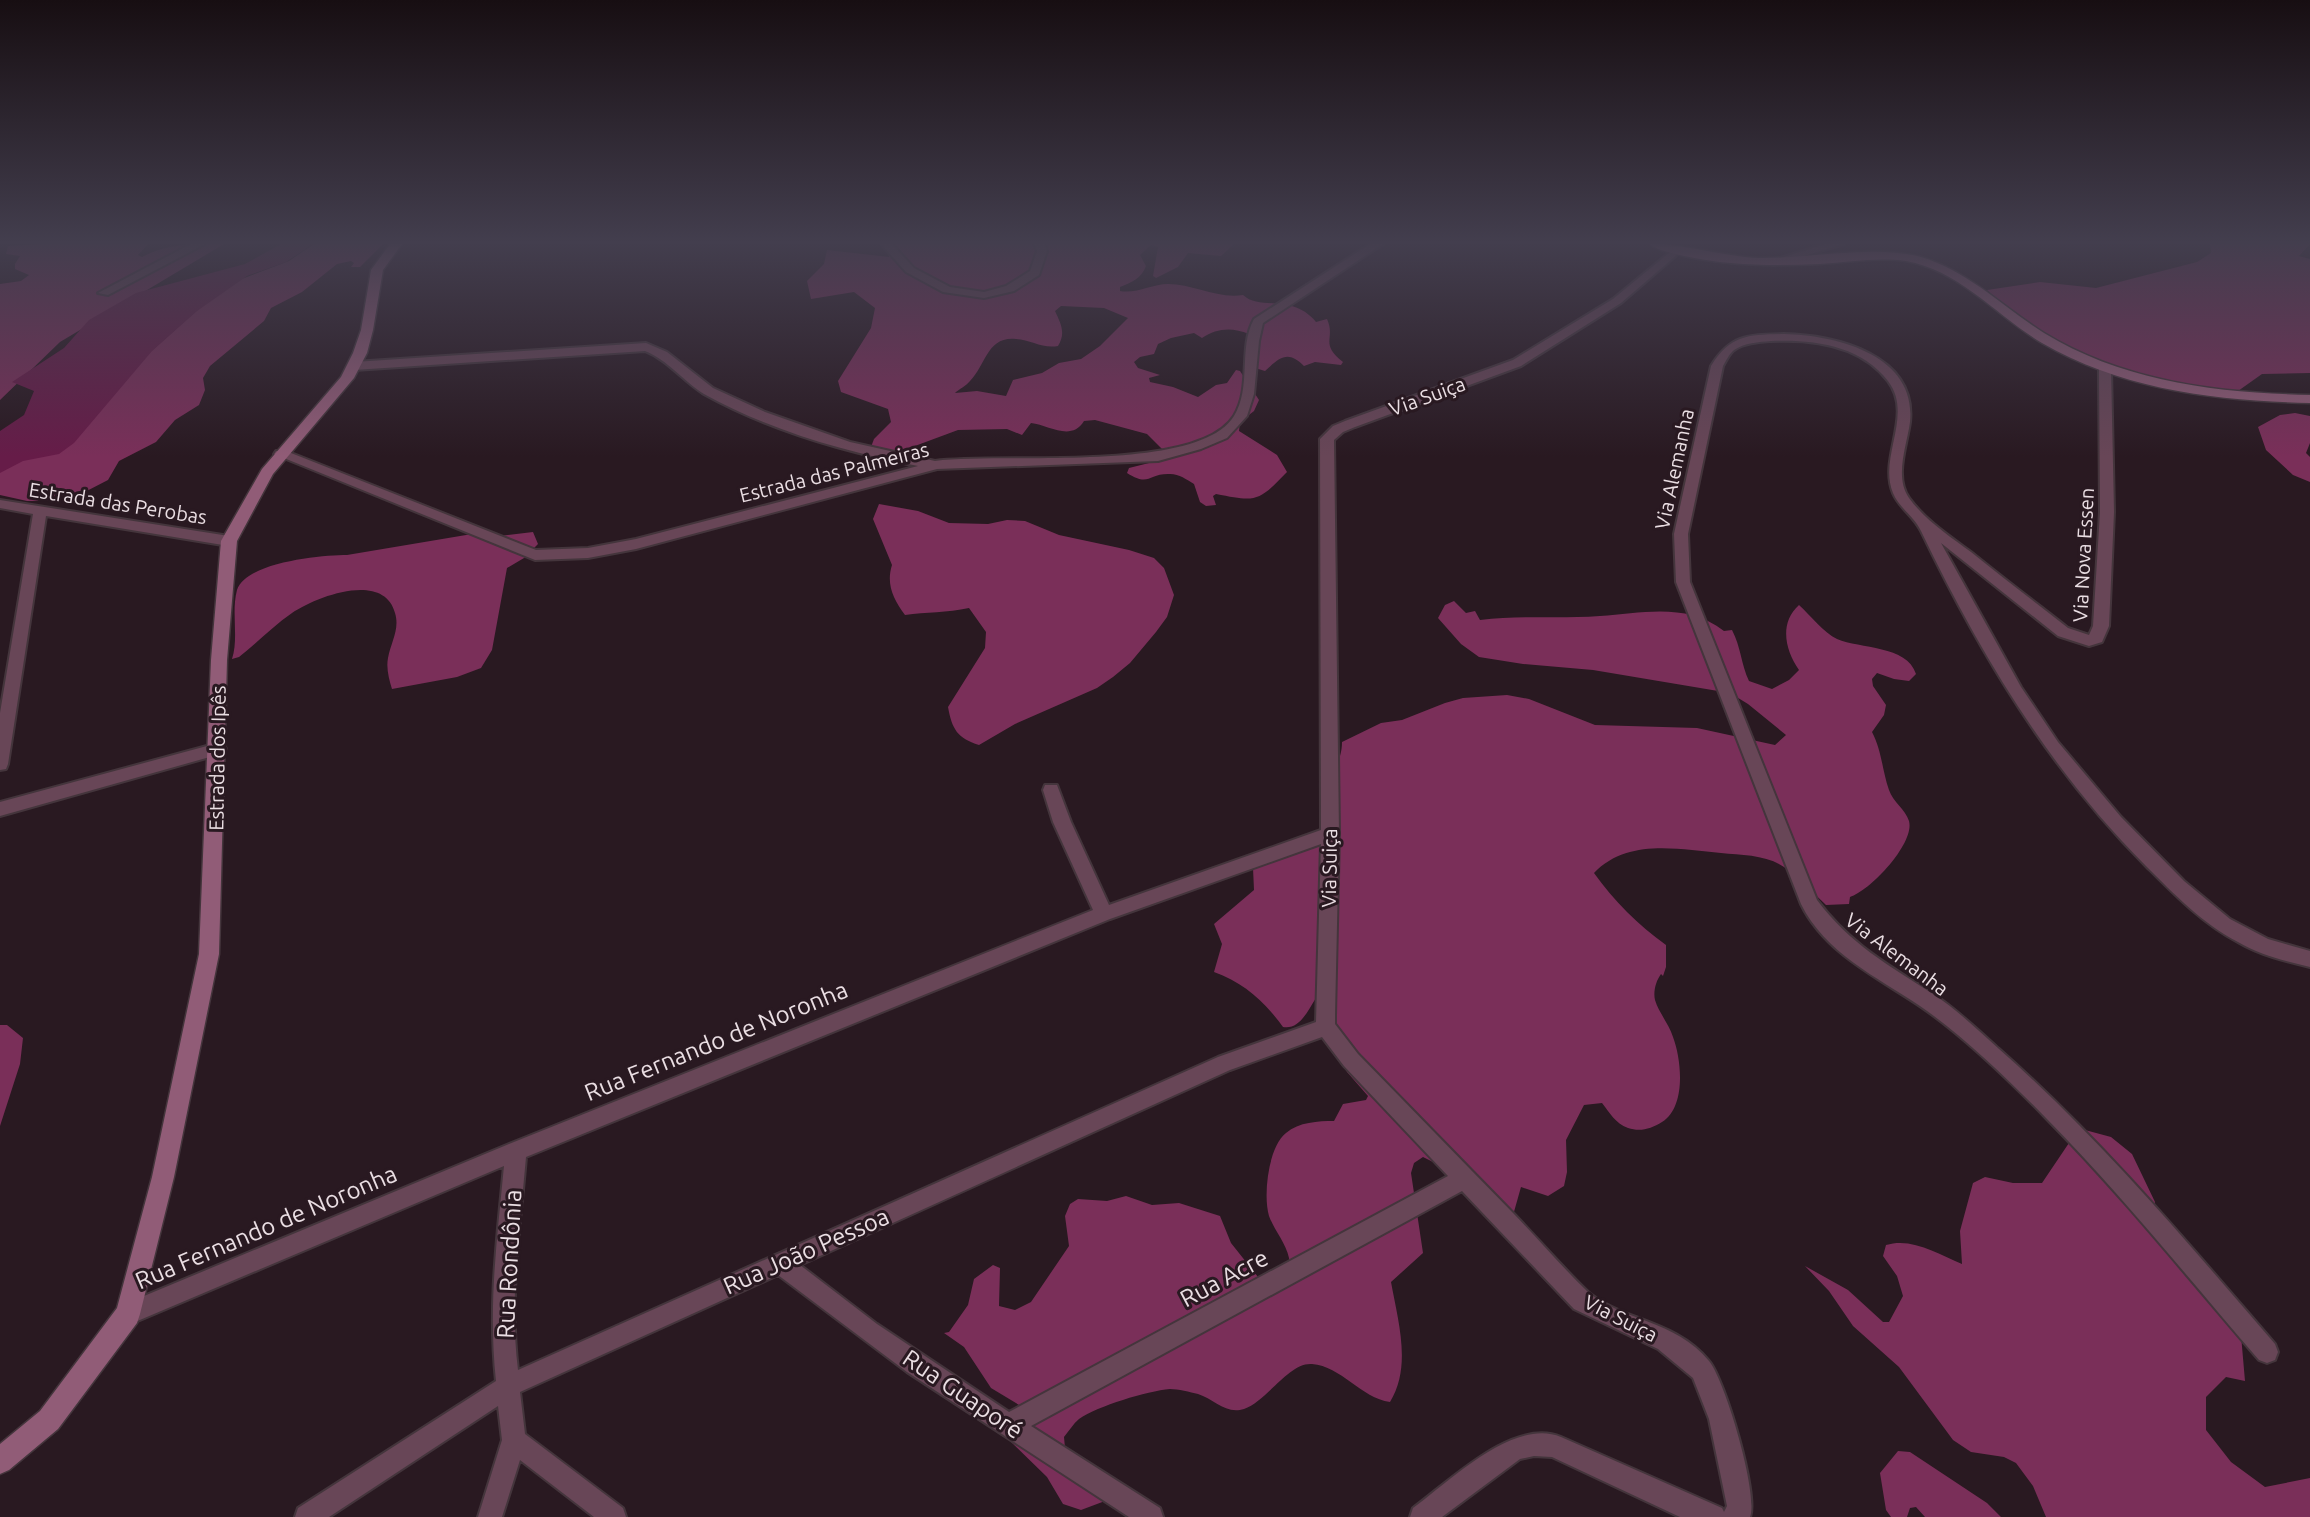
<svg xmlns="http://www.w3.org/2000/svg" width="2310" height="1517" font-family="Ubuntu,sans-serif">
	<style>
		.forest { fill: #7a2f59; fill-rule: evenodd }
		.water { fill: #661c48 }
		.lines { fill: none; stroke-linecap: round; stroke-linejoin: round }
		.street-casing { stroke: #44353c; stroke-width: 4 }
		.secondary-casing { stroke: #44353c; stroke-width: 3 }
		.street { fill: #684657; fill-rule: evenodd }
		.secondary { fill: #915c77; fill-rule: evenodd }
		.labels { text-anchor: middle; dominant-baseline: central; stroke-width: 6; stroke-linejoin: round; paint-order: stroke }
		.street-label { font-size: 20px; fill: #eadee3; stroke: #291921 }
		.near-street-label { font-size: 24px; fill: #eadee3; stroke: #291921 }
	</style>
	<rect width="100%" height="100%" fill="#291921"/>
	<path class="forest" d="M 42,244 L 148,244 L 138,255 L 142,257 C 168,243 195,244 224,244 L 60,342 L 0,400 L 0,284 L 21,281 L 29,275 L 15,269 L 15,264 L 20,256 L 6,254 L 8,246 Z
		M 314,244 L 383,244 L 360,267 L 351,267 L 354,263 L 351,261 L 337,264 L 302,292 L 271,308 L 264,321 L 210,366 L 203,378 L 205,390 L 199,405 L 175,420 L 156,442 L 119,461 L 108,480 L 77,496 L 50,501 L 27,501 L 0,495 L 0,463 L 120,379 L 195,312 L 234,282 L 289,261 Z
		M 891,244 L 1234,244 L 1221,256 L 1188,253 L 1178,267 L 1156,278 L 1153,276 L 1158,247 L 1151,245 L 1140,255 L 1146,266 C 1141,279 1132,282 1120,287 L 1120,291 C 1136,294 1152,284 1168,284 C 1193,284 1217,299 1243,295 C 1260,311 1292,293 1316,322 L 1327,319 C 1336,339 1319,343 1343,362 L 1341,365 L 1315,362 L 1304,366 C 1288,350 1280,357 1265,371 L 1252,367 L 1249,334 C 1232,327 1217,328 1202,338 L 1194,333 L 1171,338 L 1158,344 L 1154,354 L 1140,357 L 1134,362 L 1138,368 L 1160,375 L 1149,378 L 1150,382 L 1173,387 L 1198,397 L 1216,385 L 1227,383 L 1236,370 L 1240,371 L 1259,400 L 1254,411 L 1240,422 L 1239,431 L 1277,455 L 1287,472 C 1258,502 1257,502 1216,494 L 1213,496 L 1216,505 L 1206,506 L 1200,502 L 1194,484 C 1186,479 1178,473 1168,474 C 1148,474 1149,487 1127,473 L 1129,468 L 1165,459 L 1168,455 L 1147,434 L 1095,420 L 1084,421 C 1071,442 1049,425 1031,423 L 1022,435 L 1007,429 L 958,430 L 896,453 L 871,447 L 874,439 L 891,422 L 888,409 L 841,392 L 838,381 L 871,328 L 875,308 L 854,292 L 811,299 L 807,281 L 824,264 L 827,250 L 889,257 L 887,248 ZM 1061,306 L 1104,308 L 1128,318 L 1100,346 L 1081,359 L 1059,363 L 1042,373 L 1013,380 L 1006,396 L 977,391 L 955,393 C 959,389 966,386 970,381 C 986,365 987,336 1016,339 C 1031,340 1043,349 1058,346 C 1066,333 1061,324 1055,311 Z
		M 2210,244 L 2310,244 L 2299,256 L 2295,255 L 2310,259 L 2310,373 L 2262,374 L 2238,391 L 2204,389 L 2109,370 L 2024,323 L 1987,290 L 2040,282 L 2096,288 L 2197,262 L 2211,253 Z
		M 2295,413 L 2310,416 L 2310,443 L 2306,453 L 2310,457 L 2310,482 L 2293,475 L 2266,450 L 2258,427 L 2280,415 Z
		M 879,504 L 918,511 L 949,523 L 988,524 L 1007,520 L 1025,521 L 1059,535 L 1129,550 L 1154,558 L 1164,568 L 1174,595 L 1167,617 L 1156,632 L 1130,663 L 1113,677 L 1097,688 L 1015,724 L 979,745 C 957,738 952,729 948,707 L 985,648 L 986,632 L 969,608 C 947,613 926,612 905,615 C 893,599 886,584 892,565 L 873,519 Z
		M 533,532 L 538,544 L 524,558 L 507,568 L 492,650 L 481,668 L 457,677 L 392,689 C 389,679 386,668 388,658 C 391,642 400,629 395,613 C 384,571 317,596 292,613 C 273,626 257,643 239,657 L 232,659 C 239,637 231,613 237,590 C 246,562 322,555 347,555 L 472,534 L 490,537 Z
		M 1454,601 L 1466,613 L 1475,611 L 1480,620 C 1520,615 1560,619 1600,616 C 1643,613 1687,602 1724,631 L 1732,630 C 1741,647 1741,664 1749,681 L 1772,689 L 1789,680 L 1799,670 C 1785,650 1779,623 1799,605 C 1810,615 1824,633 1837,639 C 1860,649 1907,645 1916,674 L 1909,681 L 1894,679 L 1877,673 L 1872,679 L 1873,686 L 1886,705 L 1884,715 L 1872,732 C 1882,751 1882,770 1889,790 C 1893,802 1905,809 1909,821 C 1915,843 1871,890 1850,897 L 1849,904 L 1826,905 C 1813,893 1799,878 1784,867 C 1767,855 1742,855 1721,853 C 1678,849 1627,838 1594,873 C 1614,901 1638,925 1666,945 L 1666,967 L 1663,976 L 1661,974 C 1656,981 1653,991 1655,1000 C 1659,1013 1669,1024 1673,1037 C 1682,1061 1686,1107 1662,1122 C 1651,1129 1640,1132 1628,1128 C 1615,1123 1610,1113 1602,1103 L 1584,1105 L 1566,1140 L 1567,1172 L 1564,1186 L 1548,1196 L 1521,1187 L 1510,1226 L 1494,1218 L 1433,1162 L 1423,1157 L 1414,1163 L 1411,1173 L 1423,1253 L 1391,1282 C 1398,1321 1412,1366 1390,1402 C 1361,1398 1341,1366 1312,1364 C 1289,1362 1267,1401 1244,1409 C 1226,1415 1214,1399 1198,1394 C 1190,1392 1178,1389 1170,1389 C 1147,1391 1098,1406 1079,1419 C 1073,1424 1069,1431 1064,1437 L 1065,1448 L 1105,1501 L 1081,1510 L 1063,1504 L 1047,1477 L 1005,1436 L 1024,1408 L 991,1388 L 964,1347 L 944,1333 L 949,1332 L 968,1305 L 974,1279 L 993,1265 L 1000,1268 L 999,1306 L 1015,1310 L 1031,1302 L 1069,1246 L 1065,1216 L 1070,1204 L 1078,1199 L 1107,1201 L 1126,1196 L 1152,1205 L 1179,1203 L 1220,1216 L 1231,1243 L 1262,1282 L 1289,1281 C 1289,1274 1290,1265 1289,1258 C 1286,1243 1274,1230 1269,1216 C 1263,1196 1268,1147 1286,1133 C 1299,1122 1318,1121 1334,1121 L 1343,1104 L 1366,1100 L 1368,1096 L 1347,1072 L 1323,998 L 1316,998 C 1308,1010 1300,1030 1283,1027 C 1264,1001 1244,983 1214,972 L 1222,944 L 1214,924 L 1254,890 L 1253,868 C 1277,858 1314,850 1322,824 C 1326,810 1326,795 1330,782 C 1335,767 1342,758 1342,742 L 1381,723 L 1402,720 L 1445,703 L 1463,698 L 1507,695 L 1529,699 L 1595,725 L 1697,728 L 1775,745 L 1786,735 L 1748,704 L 1730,693 L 1593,670 L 1523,664 L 1479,657 L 1461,644 L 1438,618 L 1445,605 Z
		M 0,1025 L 7,1025 L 23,1038 L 20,1064 L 0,1126 Z
		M 2085,1130 L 2111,1137 L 2132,1154 L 2155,1202 L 2151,1227 L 2239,1312 L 2245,1381 L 2226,1377 L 2206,1397 L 2206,1430 L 2231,1462 L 2265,1487 L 2310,1478 L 2310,1517 L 2046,1517 L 2033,1486 L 2016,1463 L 2004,1457 L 1971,1452 L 1953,1440 L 1899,1367 L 1853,1326 L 1829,1291 L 1805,1266 L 1848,1290 L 1883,1322 L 1889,1322 L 1903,1296 L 1897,1276 L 1883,1256 L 1886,1245 C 1912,1237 1938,1254 1962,1264 L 1960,1231 L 1973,1183 L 1985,1177 L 2013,1183 L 2042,1183 L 2073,1137 Z
		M 1898,1451 L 1910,1452 L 1987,1503 L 2001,1517 L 1925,1517 L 1916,1507 L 1910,1508 L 1907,1517 L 1891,1517 L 1886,1510 L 1880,1473 Z"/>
	<path class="water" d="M 281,244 L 313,244 L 286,262 L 247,276 L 197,311 L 152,351 L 74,443 L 59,454 L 23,461 L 0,473 L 0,431 L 24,415 L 34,391 L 12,382 L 64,348 L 89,320 L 136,293 L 245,264 Z"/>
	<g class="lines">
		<defs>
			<path id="street" d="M 191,244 L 205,244 L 108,295 L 98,293 Z
				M 881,244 L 892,244 L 914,268 L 950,287 L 984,292 L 1006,286 L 1030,271 L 1037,251 L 1034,244 L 1045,244 L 1047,251 L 1039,275 L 1014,291 L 984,298 L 943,292 L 906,272 Z
				M 1370,244 L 1383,244 L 1263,323 L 1259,341 L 1254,394 L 1247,416 L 1227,438 L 1201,449 L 1158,461 L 937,469 L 636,549 L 588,558 L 535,560 L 274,454 L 276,451 L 286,451 L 536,550 L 588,548 L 636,539 L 918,466 C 845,452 769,430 704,394 C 683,381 668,360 645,351 L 354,370 L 348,366 L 354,362 L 646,343 L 667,352 L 713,388 L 765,412 L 850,442 L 935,461 C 1001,452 1198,474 1234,416 C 1252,387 1238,348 1254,319 Z
				M 1826,244 L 1844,244 L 1773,265 L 1767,262 Z
				M 1675,248 L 1680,251 L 1679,253 L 1621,303 L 1521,366 L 1355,427 L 1343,432 L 1334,440 L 1339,834 L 1335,1015 L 1335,1024 L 1358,1054 C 1410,1107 1461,1160 1513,1213 C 1538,1239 1562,1267 1588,1292 C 1622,1321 1676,1320 1709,1361 C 1725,1380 1759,1495 1750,1517 L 1680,1517 L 1552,1457 L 1534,1456 L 1520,1459 L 1442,1517 L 1410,1517 L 1413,1508 C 1450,1481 1514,1417 1561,1437 L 1722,1508 L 1724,1512 L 1727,1506 L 1709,1419 L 1693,1378 L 1658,1349 L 1574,1309 L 1462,1191 L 1031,1426 L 1160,1508 L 1163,1517 L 1129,1517 L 907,1372 L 778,1275 L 520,1392 L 525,1434 L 623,1508 L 626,1517 L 594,1517 L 520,1460 L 502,1517 L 478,1517 L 502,1440 L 498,1406 L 329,1517 L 295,1517 L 298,1508 L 496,1381 C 488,1306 497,1240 504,1166 L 128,1325 L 120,1322 L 117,1314 L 120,1306 L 509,1144 L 1093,910 L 1053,822 L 1043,790 L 1045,785 L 1057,785 L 1071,822 L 1109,905 L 1321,830 L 1320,439 L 1333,426 L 1345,421 L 1513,360 L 1613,299 ZM 1321,844 L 1316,1022 L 1218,1057 L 518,1370 C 509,1299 520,1228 526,1157 L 1110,919 ZM 1322,1037 L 1344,1066 L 1448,1176 L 1009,1412 L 877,1324 L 800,1265 L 1230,1070 Z
				M 1784,334 C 1836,335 1917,355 1910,422 C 1907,445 1894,477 1909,498 C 1925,520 1949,536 1971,552 C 2003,578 2036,603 2068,628 L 2089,635 L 2093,626 L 2100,512 L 2099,369 L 2105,365 L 2111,369 L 2114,512 L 2109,626 L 2102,642 L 2089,646 L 2058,636 L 1941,543 L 2021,687 L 2058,742 L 2121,817 L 2184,881 L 2230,919 L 2268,939 L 2310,951 L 2310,967 C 2285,961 2260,955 2238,942 C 2203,924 2174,894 2146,866 C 2049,769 1980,654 1921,531 C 1914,516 1899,508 1893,493 C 1878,457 1914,415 1888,381 C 1861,345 1812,339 1771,341 C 1759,342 1744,343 1734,350 C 1729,354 1726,361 1723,366 L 1688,534 L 1690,582 L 1817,900 C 1851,945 1887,964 1933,994 C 1956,1009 1978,1030 1999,1049 C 2100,1138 2187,1242 2275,1344 L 2278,1352 L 2275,1360 L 2267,1363 L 2259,1360 C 2189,1279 2121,1194 2046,1118 C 2011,1082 1961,1034 1920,1006 C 1877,977 1825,953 1801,904 L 1676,582 L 1674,534 L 1711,366 C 1731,334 1749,335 1784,334 Z
				M 0,500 L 229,536 L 236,541 L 229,546 L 46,516 L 8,764 L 6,769 L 0,770 L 0,713 L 33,514 L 0,508 Z
				M 218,743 L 224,745 L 226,749 L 224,753 L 0,816 L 0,802 Z"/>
			<path id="secondary" d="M 390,244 L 402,244 L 383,270 L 373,330 L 367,353 L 354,378 L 273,474 L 237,541 L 227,660 L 219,954 L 174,1177 L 140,1314 L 137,1323 L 58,1429 L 9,1470 L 0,1474 L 0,1444 L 40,1411 L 117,1308 L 152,1177 L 199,954 L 211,660 L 221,541 L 262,469 L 341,377 L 353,353 L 361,330 L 371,270 Z
				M 1650,244 C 1686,244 1721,256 1758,258 C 1808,259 1873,244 1921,257 C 1968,271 2003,307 2044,333 C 2124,382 2218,393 2310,395 L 2310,403 C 2218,401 2123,390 2042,343 C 1998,317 1959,270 1906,261 C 1878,257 1849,262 1820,264 C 1775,266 1729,266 1684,256 C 1673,253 1658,251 1650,244 Z"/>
		</defs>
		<use href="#street" class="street-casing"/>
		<use href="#secondary" class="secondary-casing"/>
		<use href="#street" class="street"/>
		<use href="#secondary" class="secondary"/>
	</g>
	<linearGradient id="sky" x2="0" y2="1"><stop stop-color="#170e12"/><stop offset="0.53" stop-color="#433e4e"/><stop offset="1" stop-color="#433e4e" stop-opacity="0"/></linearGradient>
	<rect width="2310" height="457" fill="url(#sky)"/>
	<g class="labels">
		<g class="street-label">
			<text transform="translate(1427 396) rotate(-20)">Via Suiça</text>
			<text transform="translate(1674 469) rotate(-78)">Via Alemanha</text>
			<text transform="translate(834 472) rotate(-14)">Estrada das Palmeiras</text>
			<text transform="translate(118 503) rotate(9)">Estrada das Perobas</text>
			<text transform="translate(2083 555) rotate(-87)">Via Nova Essen</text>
			<text transform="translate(217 758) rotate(-89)">Estrada dos Ipês</text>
			<text transform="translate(1329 868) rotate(-89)">Via Suiça</text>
			<text transform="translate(1897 954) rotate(37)">Via Alemanha</text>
			<text transform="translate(1621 1318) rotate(27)">Via Suiça</text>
		</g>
		<g class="near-street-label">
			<text transform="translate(716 1041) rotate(-22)">Rua Fernando de Noronha</text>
			<text transform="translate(266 1227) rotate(-23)">Rua Fernando de Noronha</text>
			<text transform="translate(806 1251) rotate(-24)">Rua João Pessoa</text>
			<text transform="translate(509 1264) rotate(-87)">Rua Rondônia</text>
			<text transform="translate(1224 1278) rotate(-28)">Rua Acre</text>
			<text transform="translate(963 1394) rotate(34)">Rua Guaporé</text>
		</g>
	</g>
</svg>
